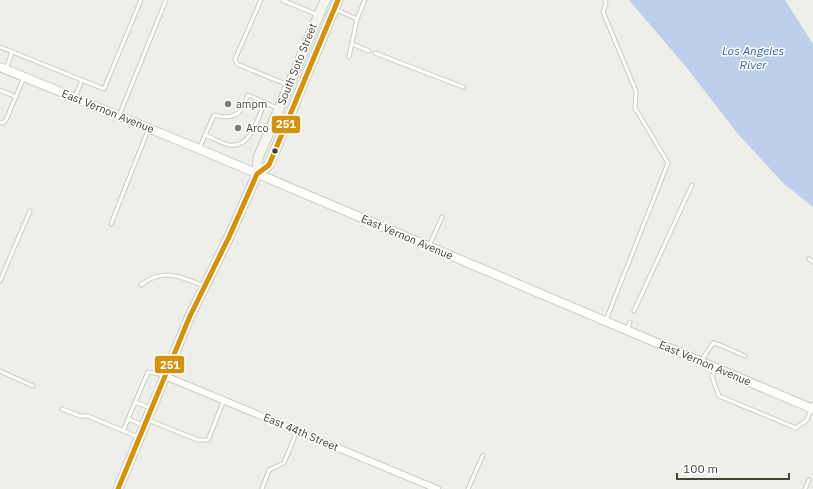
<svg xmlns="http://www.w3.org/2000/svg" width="813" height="489" viewBox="0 0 813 489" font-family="'IBM Plex Sans',sans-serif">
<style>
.water{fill:#bdcfeb}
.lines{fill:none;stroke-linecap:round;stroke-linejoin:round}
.service-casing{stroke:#cdcdc7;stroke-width:5}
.minor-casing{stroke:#cdcdc7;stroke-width:8}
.tertiary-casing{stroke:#cdcdc7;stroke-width:10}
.secondary-casing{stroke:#cecec1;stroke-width:11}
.service{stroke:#fdfdfc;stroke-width:3}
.minor{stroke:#fdfdfc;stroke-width:6}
.tertiary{stroke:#fdfdfc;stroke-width:8}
.secondary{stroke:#f5f5ef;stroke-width:9}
.bus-1-casing{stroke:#fff;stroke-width:8}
.bus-1{stroke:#d3920b;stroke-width:5}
.poi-dot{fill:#807f75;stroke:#fff;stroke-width:1.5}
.bus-dot{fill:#454236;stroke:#fff;stroke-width:1.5}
.labels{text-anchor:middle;stroke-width:3;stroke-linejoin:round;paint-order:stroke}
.street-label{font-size:11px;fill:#454236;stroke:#fff}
.poi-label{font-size:11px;fill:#454236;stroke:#fff;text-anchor:start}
.water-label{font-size:12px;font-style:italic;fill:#3661aa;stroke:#fff}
.line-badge{stroke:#fff;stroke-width:1.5}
.badge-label{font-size:11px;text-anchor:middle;font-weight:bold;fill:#fff}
</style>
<rect width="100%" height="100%" fill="#efefea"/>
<polygon class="water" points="629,0 785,0 813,44 813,207 784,184 738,134 687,68"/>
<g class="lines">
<defs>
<g id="service">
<polyline points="261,0 235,59 237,64 288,85"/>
<polyline points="282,0 318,15"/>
<polyline points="605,0 606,3 603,12 636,91 635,108 668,163 606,320"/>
<polyline points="335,9 357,19"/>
<polyline points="352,44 369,51"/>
<polyline points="0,47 104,89 141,0"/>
<polyline points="375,53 463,87"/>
<polyline points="349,57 357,19 365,0"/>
<polyline points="6,69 12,52"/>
<polyline points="0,90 16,97"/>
<polyline points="75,97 82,80"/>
<polyline points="119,116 166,0"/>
<polyline points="0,122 3,123 6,120 24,77"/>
<path d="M205,135C213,138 221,143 229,145C251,149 258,117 265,102"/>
<path d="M199,149L214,115C222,118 235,118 241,110C244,105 246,99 248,95L277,108"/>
<polyline points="111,224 148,130"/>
<polyline points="429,246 442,217"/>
<polyline points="809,259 813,262"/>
<polyline points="0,281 30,211"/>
<path d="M141,285C163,267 181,277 204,286"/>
<polyline points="634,311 692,185"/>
<polyline points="627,330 630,322"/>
<polyline points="701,361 713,343 720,345 745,356"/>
<polyline points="715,369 712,377 719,396 796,428 807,420 813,404"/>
<polyline points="0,371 33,386"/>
<polyline points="135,402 150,408"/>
<polyline points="62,409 80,416 88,416 138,437"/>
<polyline points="128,419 143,425"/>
<polyline points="148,420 198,440 208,440 224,400"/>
<polyline points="123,431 148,372 164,375"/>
<polyline points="262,489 269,470 284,463 297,431"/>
<polyline points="468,489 483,455"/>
<polyline points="805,489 809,480"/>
</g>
<polyline id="minor" points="165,376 437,489"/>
<polyline id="tertiary" points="0,67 199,149 813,409"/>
<g id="secondary">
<polyline points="257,174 269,165 338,0"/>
<polyline points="118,489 190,316 229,237 257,174 258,158 325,0"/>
</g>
</defs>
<use href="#service" class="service-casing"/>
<use href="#minor" class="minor-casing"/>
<use href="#tertiary" class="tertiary-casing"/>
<use href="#secondary" class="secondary-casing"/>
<use href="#service" class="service"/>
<use href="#minor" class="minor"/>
<use href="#tertiary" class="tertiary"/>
<use href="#secondary" class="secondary"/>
<defs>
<polyline id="bus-1" points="118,489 190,316 229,237 257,174 269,165 338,0"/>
</defs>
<use href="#bus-1" class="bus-1-casing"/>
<use href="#bus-1" class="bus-1"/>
</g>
<g class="poi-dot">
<circle cx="228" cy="104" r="4"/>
<circle cx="238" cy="128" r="4"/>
</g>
<circle class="bus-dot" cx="275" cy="151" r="3.5"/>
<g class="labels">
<g class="street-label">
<text transform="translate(297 64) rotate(-68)" y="4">South Soto Street</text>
<text transform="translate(108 111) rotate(22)" y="4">East Vernon Avenue</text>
<text transform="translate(407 237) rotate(23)" y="4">East Vernon Avenue</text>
<text transform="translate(705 363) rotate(23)" y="4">East Vernon Avenue</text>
<text transform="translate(301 432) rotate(23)" y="4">East 44th Street</text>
</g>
<g class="poi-label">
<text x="236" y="108">ampm</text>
<text x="246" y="132">Arco</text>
</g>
<g class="water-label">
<text x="753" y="55">Los Angeles<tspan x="753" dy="14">River</tspan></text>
</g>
</g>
<g class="line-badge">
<rect x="271" y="115" width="30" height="19" rx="4" fill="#d3920b"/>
<rect x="154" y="355" width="31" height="19" rx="4" fill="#d3920b"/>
</g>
<g class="badge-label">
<text x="286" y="128">251</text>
<text x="170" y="369">251</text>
</g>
<path d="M677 473v6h112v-6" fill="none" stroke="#454236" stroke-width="2"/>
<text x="683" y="473" font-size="12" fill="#454236" stroke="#ffffff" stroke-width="3" paint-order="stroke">100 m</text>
</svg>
